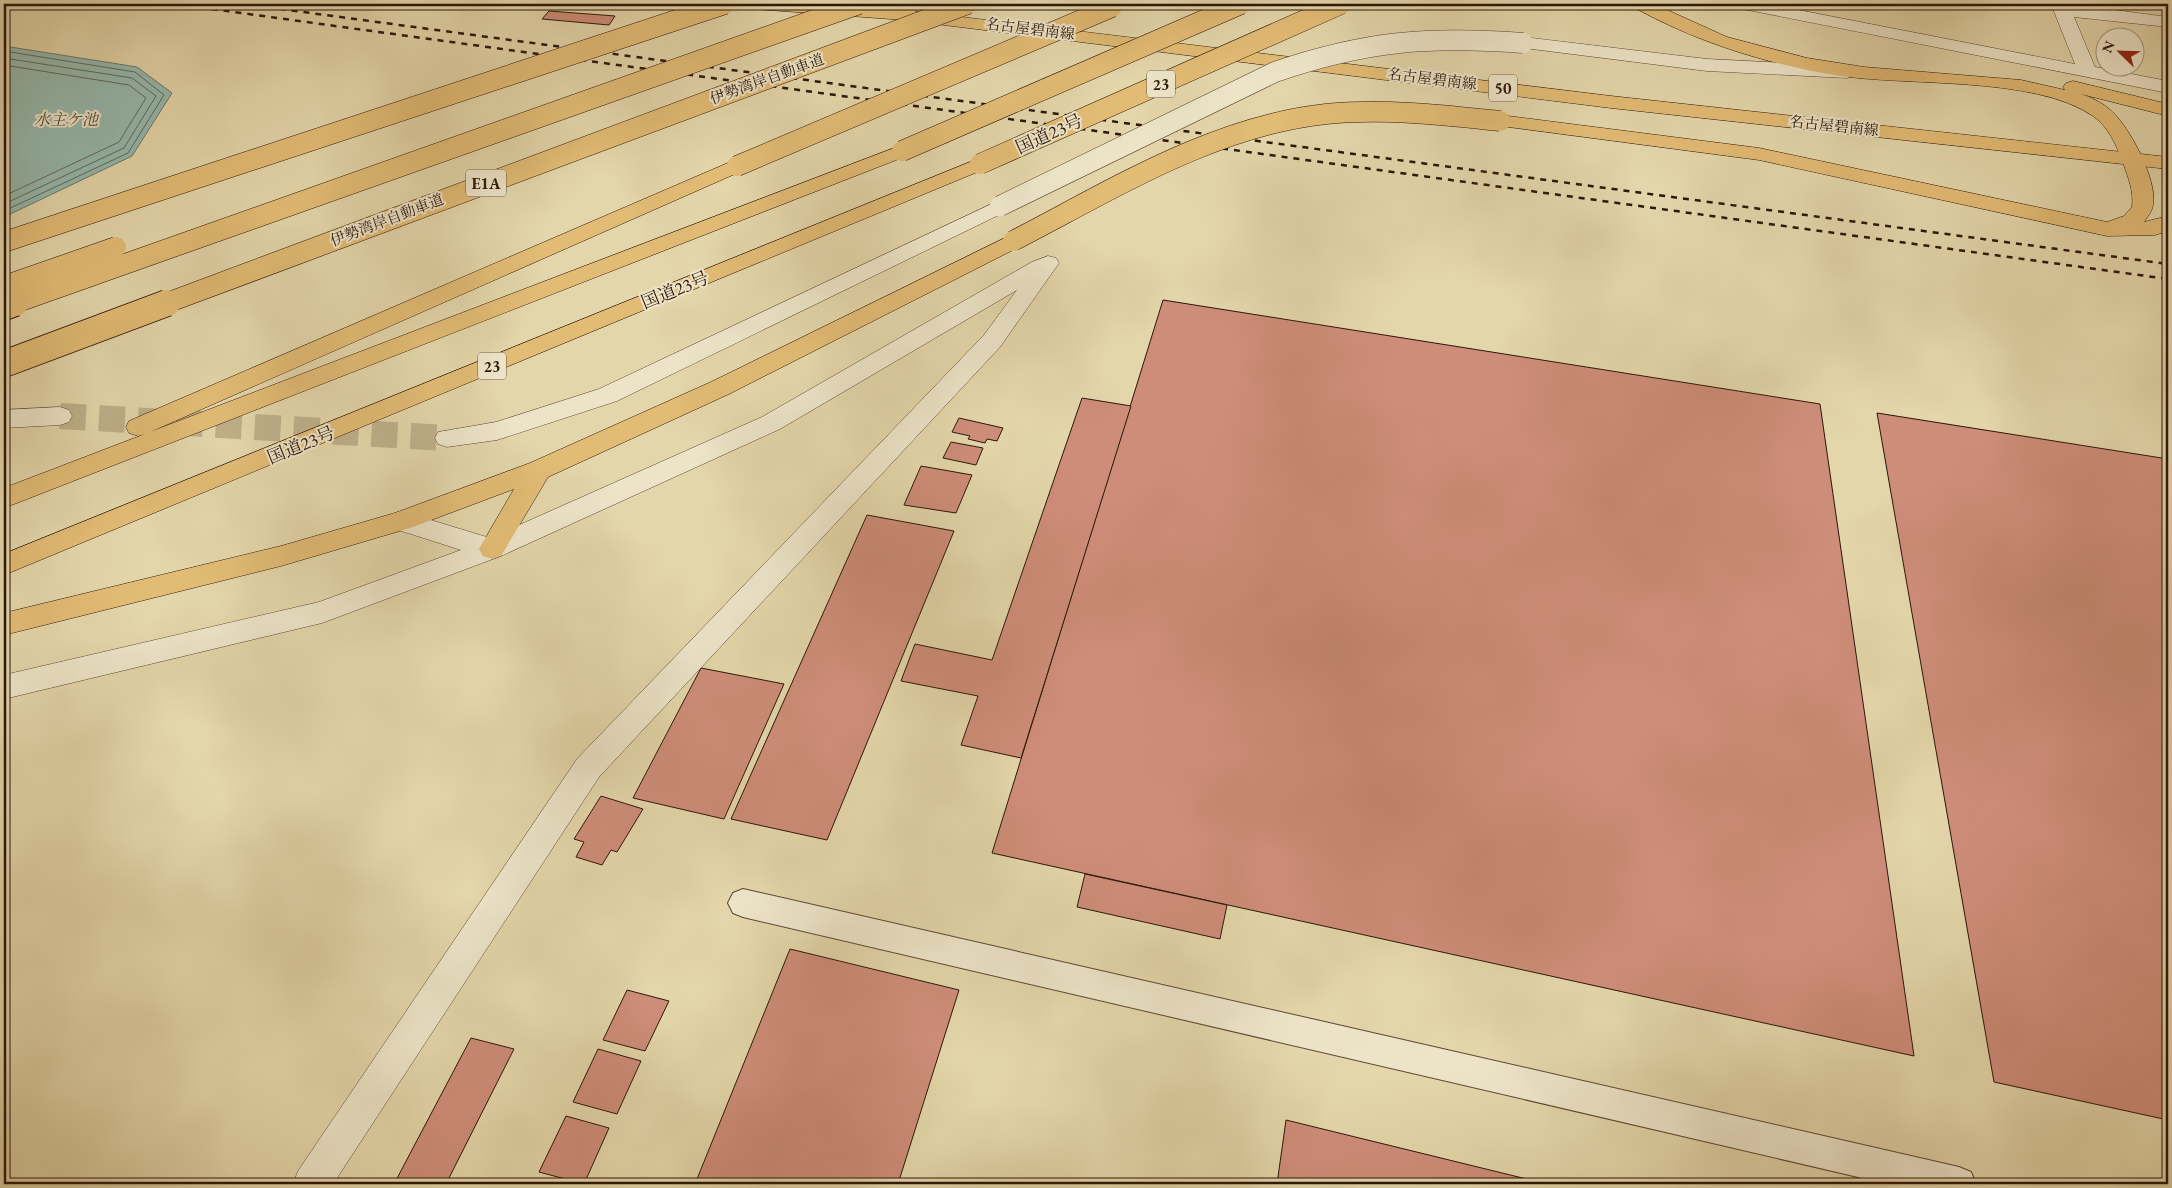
<svg xmlns="http://www.w3.org/2000/svg" width="2172" height="1188" viewBox="0 0 2172 1188" font-family="'EB Garamond','Noto Serif JP',serif">
<style>
.water{fill:#95b9ad;stroke:#6b786b}
.lines{fill:none;stroke-linecap:round;stroke-linejoin:round}
.shore{stroke:#60685b;stroke-width:1}
.building{fill:#ce8d79;stroke:#2c1609}
.street-tunnel{stroke:#beb08a;stroke-width:26;stroke-dasharray:26 13;stroke-linecap:butt}
.lane-casing{stroke:#5a4631;stroke-width:2}
.street-casing{stroke:#5a4631;stroke-width:1}
.primary-casing{stroke:#2c1609;stroke-width:1}
.highway-casing{stroke:#2c1609;stroke-width:1}
.lane{fill:#ede4c8;fill-rule:evenodd}
.street{fill:#ede4c8;fill-rule:evenodd}
.primary{fill:#e2bb75;fill-rule:evenodd}
.highway{fill:#e2bb75;fill-rule:evenodd}
.rail{stroke:#2c1609;stroke-width:2.5;stroke-dasharray:6 6;stroke-linecap:butt}
.street-bridge-casing{stroke:#5a4631;stroke-width:21;stroke-linecap:butt}
.highway-bridge-far1-casing{stroke:#2c1609;stroke-width:21;stroke-linecap:butt}
.highway-bridge-casing{stroke:#2c1609;stroke-width:28;stroke-linecap:butt}
.street-bridge{stroke:#ede4c8;stroke-width:20}
.highway-bridge-far1{stroke:#e2bb75;stroke-width:20}
.highway-bridge{stroke:#e2bb75;stroke-width:26}
.labels{text-anchor:middle;stroke-width:4;stroke-linejoin:round;paint-order:stroke}
.far-street-label{font-size:15px;fill:#2c1609;stroke:#ede4c8}
.shield{fill:#ede4c8;stroke:#665442;stroke-width:1}
.shield-label{font-size:16px;font-weight:bold;fill:#2c1609}
.far-water-label{font-size:16px;font-style:italic;fill:#4c473a;stroke:#ede4c8}
.street-label{font-size:18px;fill:#2c1609;stroke:#ede4c8}
</style>
<rect width="100%" height="100%" fill="#e3d6aa"/>
<filter id="stains"><feTurbulence type="fractalNoise" baseFrequency=".004" numOctaves="4"/><feColorMatrix values="0 0 0 0 .2 0 0 0 0 .09 0 0 0 0 .02 0 0 0 .5 -.17"/></filter>
<radialGradient id="worn" r=".72"><stop offset=".6" stop-color="#630" stop-opacity="0"/><stop offset="1" stop-color="#630" stop-opacity=".3"/></radialGradient>
<polygon class="water" points="4,46 137,67 172,93 132,156 4,217"/>
<g class="lines">
<g class="shore">
<polyline points="4,51 135,72 164,95 128,153 4,211"/>
<polyline points="4,58 132,78 156,96 124,148 4,204"/>
<polyline points="4,65 129,85 146,98 119,142 4,196"/>
</g>
</g>
<g class="building">
<polygon points="549,11 615,16 609,25 542,19"/>
<polygon points="1163,300 1820,404 1914,1056 992,853"/>
<polygon points="1082,398 1131,406 1021,758 961,745 978,696 901,681 915,644 992,660"/>
<polygon points="1877,413 2168,459 2168,1120 1994,1082"/>
<polygon points="959,418 1003,428 997,441 987,439 985,443 968,439 970,436 952,432"/>
<polygon points="951,442 983,448 976,465 943,458"/>
<polygon points="921,466 972,475 956,513 904,505"/>
<polygon points="867,515 954,531 827,840 731,819"/>
<polygon points="701,668 784,684 724,819 633,798"/>
<polygon points="601,796 643,809 617,852 611,850 602,865 576,857 584,842 574,839"/>
<polygon points="1085,874 1227,905 1220,939 1077,907"/>
<polygon points="790,949 959,990 898,1184 695,1184"/>
<polygon points="627,990 669,1001 645,1051 603,1040"/>
<polygon points="471,1038 514,1049 446,1184 394,1184"/>
<polygon points="598,1049 641,1061 617,1114 573,1102"/>
<polygon points="566,1116 609,1128 584,1184 539,1172"/>
<polygon points="1286,1120 1547,1184 1277,1184"/>
</g>
<g class="lines">
<polyline class="street-tunnel" points="60,416 447,438"/>
<defs>
<polygon id="lane" points="743,889 1959,1167 1971,1172 1976,1184 1888,1184 743,917 733,913 728,903 733,893"/>
<g id="street">
<polygon points="1734,4 1768,4 2075,64 2051,4 2069,4 2168,17 2168,27 2074,17 2095,67 2168,81 2168,93 1743,9 1737,8"/>
<polygon points="1523,37 1707,59 1847,66 1854,68 1856,72 1854,76 1847,78 1707,71 1516,47 1514,43 1516,39"/>
<polygon points="1000,200 1007,201 1011,206 1007,211 617,401 497,440 447,447 438,444 435,438 438,432 496,422 599,389"/>
<polygon points="1048,256 1056,258 1059,263 1000,347 599,777 333,1184 293,1184 298,1171 577,759 984,335 1017,290 780,429 501,556 322,623 4,699 4,675 319,602 461,550 392,528 388,521 392,514 401,511 490,538 762,417 1032,262"/>
<polygon points="60,407 69,410 72,416 69,422 60,425 4,428 4,410"/>
</g>
<polygon id="primary" points="746,4 825,4 904,10 1611,96 2168,157 2168,169 1611,108 904,20 755,9 749,8"/>
<g id="highway">
<polygon points="873,4 891,4 883,16 871,16 868,12"/>
<polygon points="902,4 920,4 910,19 898,19 895,15"/>
<path d="M1632,4H1654L1727,37L1807,58L1864,67L2021,80L2065,90L2063,87L2066,83L2073,81L2168,104V116L2081,94C2090,97 2101,102 2108,108C2128,123 2158,180 2153,205C2152,212 2148,216 2144,222L2168,216V231L2155,235L2107,236L1759,160L1493,125L1490,121L1493,117L1500,115L1759,148L2107,222L2124,216L2132,207C2134,191 2128,177 2123,163C2117,146 2108,126 2093,116C2033,75 1907,87 1834,75C1764,63 1697,42 1635,8Z"/>
<polygon points="902,145 909,147 912,151 909,155 4,508 4,488 145,434 138,436 129,433 126,427 129,421 730,162 737,160 744,162 747,166 744,170 150,432"/>
<polygon points="980,158 987,160 990,164 987,168 4,575 4,554"/>
<polygon points="1013,234 1021,236 1024,241 1021,246 729,394 548,477 501,556 492,559 483,556 479,549 514,489 410,528 281,566 4,635 4,613 281,546 395,513 530,463 711,382"/>
</g>
</defs>
<use href="#lane" class="lane-casing"/>
<use href="#street" class="street-casing"/>
<use href="#primary" class="primary-casing"/>
<use href="#highway" class="highway-casing"/>
<use href="#lane" class="lane"/>
<use href="#street" class="street"/>
<use href="#primary" class="primary"/>
<use href="#highway" class="highway"/>
<g class="rail">
<polyline points="176,4 2168,279"/>
<polyline points="244,4 2168,264"/>
</g>
<defs>
<path id="street-bridge" d="M1000,206L1275,72C1365,41 1429,36 1523,43"/>
<g id="highway-bridge-far1">
<polyline points="902,151 1241,4"/>
<polyline points="980,164 1341,4"/>
<polyline points="737,166 1112,7"/>
<path d="M1013,241C1112,190 1213,126 1326,114C1384,108 1443,115 1500,121"/>
<polyline points="4,242 725,4"/>
<polyline points="4,286 116,247"/>
<polyline points="12,304 859,4"/>
<polyline points="164,304 968,4"/>
</g>
<g id="highway-bridge">
<polyline points="4,307 15,303"/>
<polyline points="4,364 167,303"/>
</g>
</defs>
<use href="#street-bridge" class="street-bridge-casing"/>
<use href="#highway-bridge-far1" class="highway-bridge-far1-casing"/>
<use href="#highway-bridge" class="highway-bridge-casing"/>
<use href="#street-bridge" class="street-bridge"/>
<use href="#highway-bridge-far1" class="highway-bridge-far1"/>
<use href="#highway-bridge" class="highway-bridge"/>
</g>
<g class="labels">
<g class="far-street-label">
<text transform="translate(1030 29) rotate(7)" y="5">名古屋碧南線</text>
<text transform="translate(767 79) rotate(-20)" y="5">伊勢湾岸自動車道</text>
<text transform="translate(1432 79) rotate(7)" y="5">名古屋碧南線</text>
<text transform="translate(1834 126) rotate(6)" y="5">名古屋碧南線</text>
<text transform="translate(387 220) rotate(-21)" y="5">伊勢湾岸自動車道</text>
</g>
<g class="shield">
<rect x="1147" y="70.5" width="28" height="27" rx="4"/>
<rect x="1489" y="74.5" width="28" height="27" rx="4"/>
<rect x="466" y="169.5" width="40" height="27" rx="4"/>
<rect x="478" y="352.5" width="28" height="27" rx="4"/>
</g>
<g class="shield-label">
<text x="1161" y="90">23</text>
<text x="1503" y="94">50</text>
<text x="486" y="189">E1A</text>
<text x="492" y="372">23</text>
</g>
<g class="far-water-label">
<text x="66" y="125">水主ケ池</text>
</g>
<g class="street-label">
<text transform="translate(1049 134) rotate(-24)" y="6">国道23号</text>
<text transform="translate(675 290) rotate(-22)" y="6">国道23号</text>
<text transform="translate(301 445) rotate(-22)" y="6">国道23号</text>
</g>
</g>
<rect width="2172" height="1188" fill="none" stroke="#e3d6aa" stroke-width="20"/>
<rect x="5" y="5" width="2162" height="1178" fill="none" stroke="#2c1609" stroke-width="2.5"/>
<rect x="10" y="10" width="2152" height="1168" fill="none" stroke="#2c1609"/>
<g transform="translate(2120 52) rotate(293)"><circle r="24" fill="#ede4c8" stroke="#a0927c"/>
<path d="M0-4L9 19L0 12L-9 19Z" fill="#8f2418"/>
<text y="-8" font-size="14" font-weight="bold" text-anchor="middle" fill="#2c1609">N</text>
</g>
<rect width="100%" height="100%" filter="url(#stains)"/>
<rect width="100%" height="100%" fill="url(#worn)"/>
</svg>
